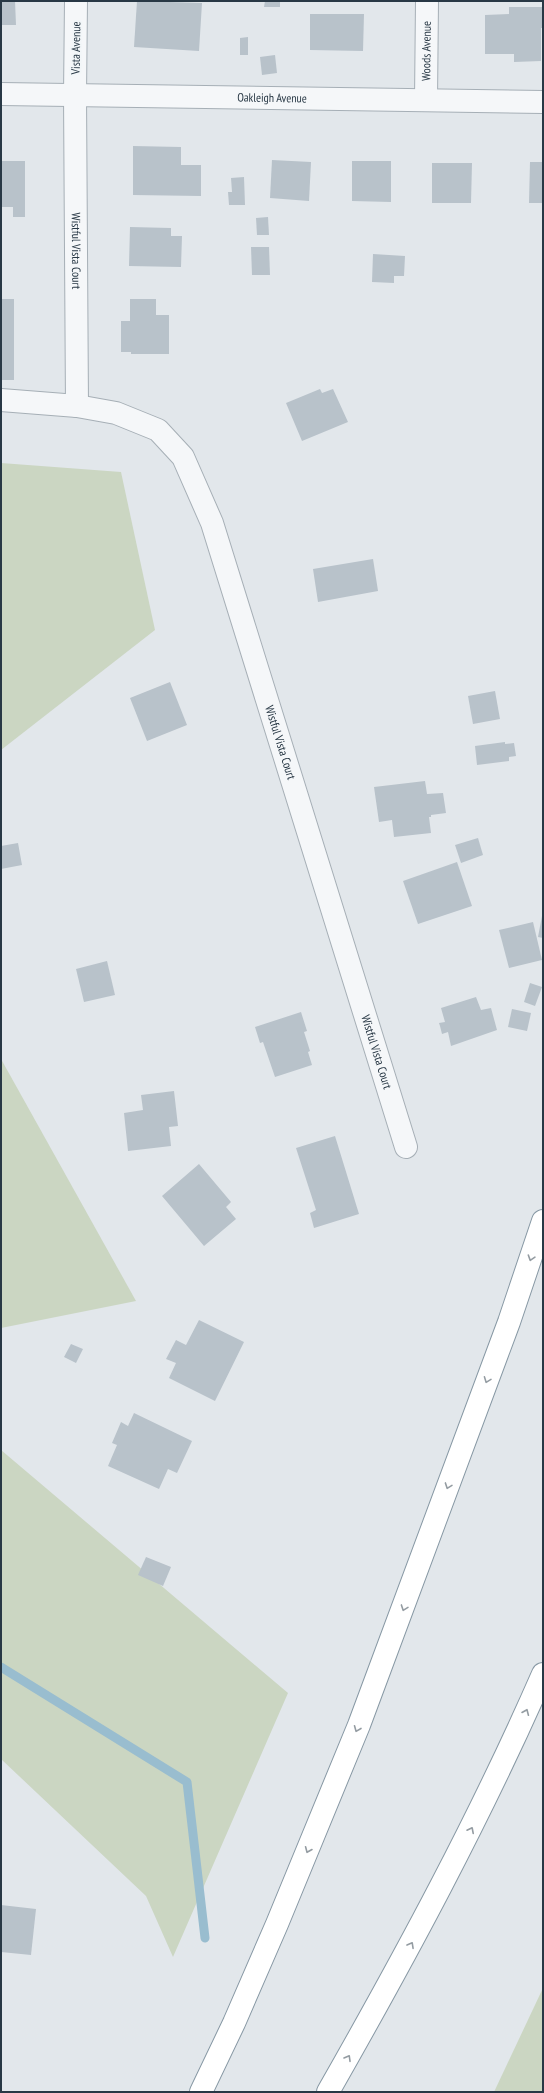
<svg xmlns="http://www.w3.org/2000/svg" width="544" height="2093" viewBox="0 0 544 2093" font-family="'PT Sans Narrow',sans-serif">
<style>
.green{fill:#cbd6c2}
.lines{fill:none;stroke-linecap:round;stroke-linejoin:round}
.stream{stroke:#99bdcf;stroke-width:9}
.building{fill:#b8c2ca}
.street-casing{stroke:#a6afb6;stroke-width:24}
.highway-casing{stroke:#8798a4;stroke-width:24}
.street{stroke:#f5f7f9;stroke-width:22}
.highway{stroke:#fff;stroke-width:22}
.oneway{stroke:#949ca2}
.labels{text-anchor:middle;stroke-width:4;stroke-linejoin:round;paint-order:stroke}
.street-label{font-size:12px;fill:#283845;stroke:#f2f6f8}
</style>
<rect width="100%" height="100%" fill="#e2e7eb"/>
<g class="green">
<polygon points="1,463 121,472 155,630 1,750"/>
<polygon points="1,1059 136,1301 1,1328"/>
<polygon points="1,1450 288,1693 173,1957 146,1896 1,1759"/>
<polygon points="543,1988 543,2092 494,2092"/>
</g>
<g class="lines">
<polyline class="stream" points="1,1667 187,1782 205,1938"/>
</g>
<g class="building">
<polygon points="1,1 15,1 16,25 1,25"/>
<polygon points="137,1 202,3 199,51 134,47"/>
<polygon points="265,1 280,1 280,7 264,7"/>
<polygon points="509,7 543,7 543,28 541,28 541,61 514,62 514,54 485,54 485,15 509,14"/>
<polygon points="310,14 364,14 363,51 310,50"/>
<polygon points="248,37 248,55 240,55 240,38"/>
<polygon points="275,55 277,73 262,75 260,57"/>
<polygon points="133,146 181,147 181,165 201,165 201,196 133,195"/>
<polygon points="272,160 311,162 309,201 270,198"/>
<polygon points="1,161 25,161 25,217 13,217 13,207 1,207"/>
<polygon points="352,161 391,161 391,202 352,201"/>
<polygon points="530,162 543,162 543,203 529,203"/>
<polygon points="432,163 472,163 471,203 432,203"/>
<polygon points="244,177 245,205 229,205 228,192 232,192 231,178"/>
<polygon points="268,217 269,235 257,235 256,218"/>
<polygon points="130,227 171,228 171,236 182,236 181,267 129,266"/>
<polygon points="251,247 269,247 270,275 252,275"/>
<polygon points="373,254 405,256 404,276 394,276 394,283 372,282"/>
<rect x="1" y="299" width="13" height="81"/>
<polygon points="130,299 156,299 156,315 169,315 169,354 131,354 131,352 121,352 121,321 130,321"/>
<polygon points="320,389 322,393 333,389 348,422 302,441 286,403"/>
<polygon points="373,559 378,591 318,602 313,569"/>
<polygon points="170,682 187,725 147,741 130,698"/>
<polygon points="495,691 500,719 473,724 468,696"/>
<polygon points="505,742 505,744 514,743 516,756 509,757 509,761 477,765 475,746"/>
<polygon points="425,781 427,794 443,793 446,813 431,815 431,817 429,817 431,833 394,837 392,820 379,822 374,787"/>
<polygon points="478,838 483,855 461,863 455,845"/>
<polygon points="18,843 22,865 1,869 1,846"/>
<polygon points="457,862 472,906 418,924 403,881"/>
<polygon points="542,916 543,916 543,938 538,937"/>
<polygon points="533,922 542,960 509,968 499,930"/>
<polygon points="107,961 115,995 84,1002 76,969"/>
<polygon points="530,983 542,987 535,1006 524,1002"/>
<polygon points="476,997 481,1010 491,1008 497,1030 451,1046 448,1032 442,1034 440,1026 439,1023 445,1022 441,1008"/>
<polygon points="512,1009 531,1013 527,1031 508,1027"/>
<polygon points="301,1012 307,1031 304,1032 310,1051 308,1052 312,1065 275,1077 263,1042 260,1043 255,1027"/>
<polygon points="174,1091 178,1126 169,1127 171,1146 128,1151 124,1113 143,1110 141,1095"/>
<polygon points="335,1136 359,1214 314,1228 310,1213 316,1210 296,1148"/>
<polygon points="199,1164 231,1202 226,1207 236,1219 204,1246 162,1196"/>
<polygon points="199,1320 244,1342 215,1401 169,1378 176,1363 166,1359 176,1340 186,1345"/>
<polygon points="71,1344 83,1349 76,1363 64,1357"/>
<polygon points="134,1413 192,1441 177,1473 168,1469 159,1489 108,1466 117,1445 112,1443 121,1422 128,1426"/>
<polygon points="146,1557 171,1567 163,1586 138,1575"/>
<polygon points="1,1905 36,1909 31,1955 1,1952"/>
</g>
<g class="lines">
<defs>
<g id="street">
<path id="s1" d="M76,1L75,95L77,406"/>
<path id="s2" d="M1,94L543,102"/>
<path id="s3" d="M426,100L427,1"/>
<path id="s4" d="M1,400L77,406L116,413L158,430L183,457L212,523L406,1147"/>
</g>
<g id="highway">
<polyline points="201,2092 234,2023 277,1924 359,1725 509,1322 543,1221"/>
<path d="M328,2092C406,1955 480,1818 543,1674"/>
</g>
</defs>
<use href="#street" class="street-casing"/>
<use href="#highway" class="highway-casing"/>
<use href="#street" class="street"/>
<use href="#highway" class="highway"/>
</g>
<defs><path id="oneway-chevron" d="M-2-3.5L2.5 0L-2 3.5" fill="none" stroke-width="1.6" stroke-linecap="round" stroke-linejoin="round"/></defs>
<g class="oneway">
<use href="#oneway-chevron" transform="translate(531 1258) rotate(108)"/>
<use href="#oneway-chevron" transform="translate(487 1380) rotate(111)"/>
<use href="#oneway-chevron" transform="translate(448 1486) rotate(110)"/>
<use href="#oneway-chevron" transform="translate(404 1608) rotate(110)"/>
<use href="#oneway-chevron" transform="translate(526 1712) rotate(-67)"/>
<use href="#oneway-chevron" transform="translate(357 1729) rotate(112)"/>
<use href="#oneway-chevron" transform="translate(471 1830) rotate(-63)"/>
<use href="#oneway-chevron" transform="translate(308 1850) rotate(113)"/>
<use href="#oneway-chevron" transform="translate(411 1945) rotate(-61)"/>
<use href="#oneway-chevron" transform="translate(348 2058) rotate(-60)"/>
</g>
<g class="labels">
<g class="street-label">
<text transform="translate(76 48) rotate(-89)" y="4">Vista Avenue</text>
<text dy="4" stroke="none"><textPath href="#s3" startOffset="49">Woods Avenue</textPath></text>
<text dy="4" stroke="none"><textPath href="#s2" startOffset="271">Oakleigh Avenue</textPath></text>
<text dy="4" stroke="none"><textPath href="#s1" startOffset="250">Wistful Vista Court</textPath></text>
<text dy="4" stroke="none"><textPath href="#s4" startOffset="500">Wistful Vista Court</textPath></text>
<text dy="4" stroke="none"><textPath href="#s4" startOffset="824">Wistful Vista Court</textPath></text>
</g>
</g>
<rect width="544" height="2093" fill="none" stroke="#283845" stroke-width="4"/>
</svg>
